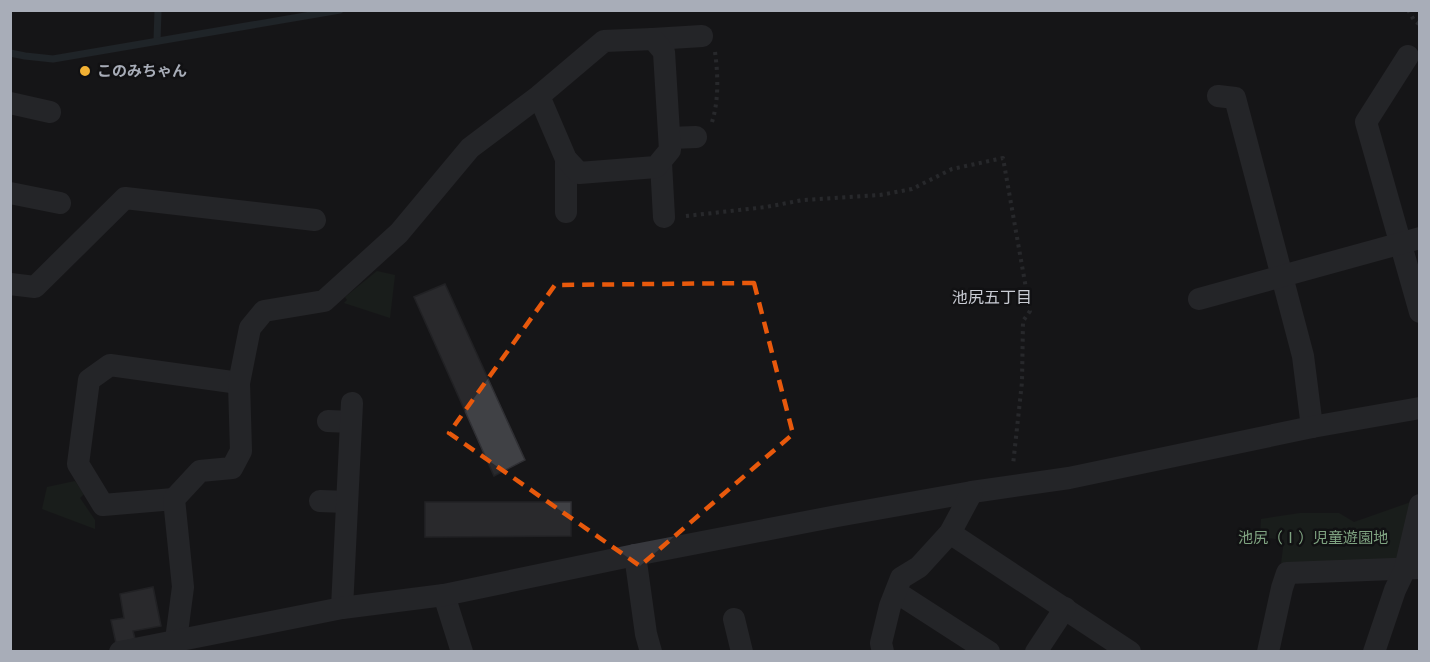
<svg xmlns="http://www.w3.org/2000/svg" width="1430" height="662" viewBox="0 0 1430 662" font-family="Mulish,'Noto Sans JP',sans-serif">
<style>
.green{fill:#1e261f}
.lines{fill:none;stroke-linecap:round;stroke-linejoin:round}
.stream{stroke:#2c353c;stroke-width:7}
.building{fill:#404145;stroke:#303034;stroke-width:1.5}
.path{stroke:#3d3f44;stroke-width:4;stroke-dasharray:3 4.5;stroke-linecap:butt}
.street{stroke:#37383d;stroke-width:22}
.marked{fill:none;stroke:#e8590c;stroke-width:4.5;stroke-dasharray:12 8;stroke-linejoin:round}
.poi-dot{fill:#f2b134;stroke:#111113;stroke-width:2}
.labels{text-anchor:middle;stroke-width:5;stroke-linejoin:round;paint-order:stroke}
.poi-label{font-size:15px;font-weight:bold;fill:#a8adb8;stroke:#111113;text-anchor:start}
.park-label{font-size:15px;fill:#7fa381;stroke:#111113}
.neighbourhood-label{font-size:16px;fill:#c9ccd4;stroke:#111113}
</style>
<rect width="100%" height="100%" fill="#161618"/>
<g class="green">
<polygon points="377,271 395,275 390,318 344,303 347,300 345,297"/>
<polygon points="75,481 84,494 80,498 95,520 95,529 42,509 47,487"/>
<polygon points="1411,502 1400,559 1392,564 1281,564 1284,540 1260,537 1261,519 1300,513 1339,513 1354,522"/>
</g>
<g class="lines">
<g class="stream">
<polyline points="157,41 158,10"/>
<polyline points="10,53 25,56 53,59 340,10"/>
</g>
</g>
<g class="building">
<polygon points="445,284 525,460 494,476 414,297"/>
<polygon points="425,502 571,502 571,536 425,537"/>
<polygon points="153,587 161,626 133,631 135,639 116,643 111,620 124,618 120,594"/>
</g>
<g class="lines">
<g class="path">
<polyline points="1408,10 1414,20 1420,25"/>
<path d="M712,122C719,100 718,74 715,52"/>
<polyline points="686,216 766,207 803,200 880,195 912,189 952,169 1003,158 1030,311 1023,321 1022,382 1013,465"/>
</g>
<g class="street">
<polyline points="653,39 702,36"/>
<polyline points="1408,56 1366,122 1420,312"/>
<polyline points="1218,96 1235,98 1303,356 1312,427"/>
<polyline points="10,103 50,112"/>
<polyline points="670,138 696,137"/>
<polyline points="661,163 664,217"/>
<polyline points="10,193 60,203"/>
<polyline points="566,212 566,159"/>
<polyline points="10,284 35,287 125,198 315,220"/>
<polyline points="1199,299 1420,238"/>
<polyline points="328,421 351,422"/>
<polyline points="174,499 103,505 78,464 89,380 110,365 239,383"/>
<polyline points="320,501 347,502"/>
<polyline points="950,533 1130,652"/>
<polyline points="635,555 646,634 651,652"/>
<polyline points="896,592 989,652"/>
<polyline points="444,595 462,652"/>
<polyline points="342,608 352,403"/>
<polyline points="734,619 742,652"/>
<polyline points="176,640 183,587 174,499 200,471 232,468 241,451 239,383 250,328 264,311 324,301 399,233 470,148 539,96 604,41 653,39 664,52 670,150 656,167 579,173 566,159 539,96"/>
<polyline points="120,652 342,608 444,595 635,555 837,516 972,492 1069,478 1312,427 1420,408"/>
<polyline points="883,652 881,643 890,606 901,578 919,567 950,533 972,492"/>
<polyline points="1036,652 1065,608"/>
<polyline points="1268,652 1282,588 1287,573 1420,568"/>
<polyline points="1374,652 1395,590 1405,569 1420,505"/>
</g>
</g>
<path d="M0 0H1430V662H0ZM754,283L793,434L640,566L449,433L555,285Z" fill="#161618" fill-opacity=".55" fill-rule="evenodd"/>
<path class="marked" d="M754,283L793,434L640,566L449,433L555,285Z"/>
<circle class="poi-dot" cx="85" cy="71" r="6"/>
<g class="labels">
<g class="poi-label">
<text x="97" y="76">このみちゃん</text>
</g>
<g class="park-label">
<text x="1313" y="543">池尻（Ⅰ）児童遊園地</text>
</g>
<g class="neighbourhood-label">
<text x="992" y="303">池尻五丁目</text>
</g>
</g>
<rect width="1430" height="662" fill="none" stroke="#a8adb8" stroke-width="24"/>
</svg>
